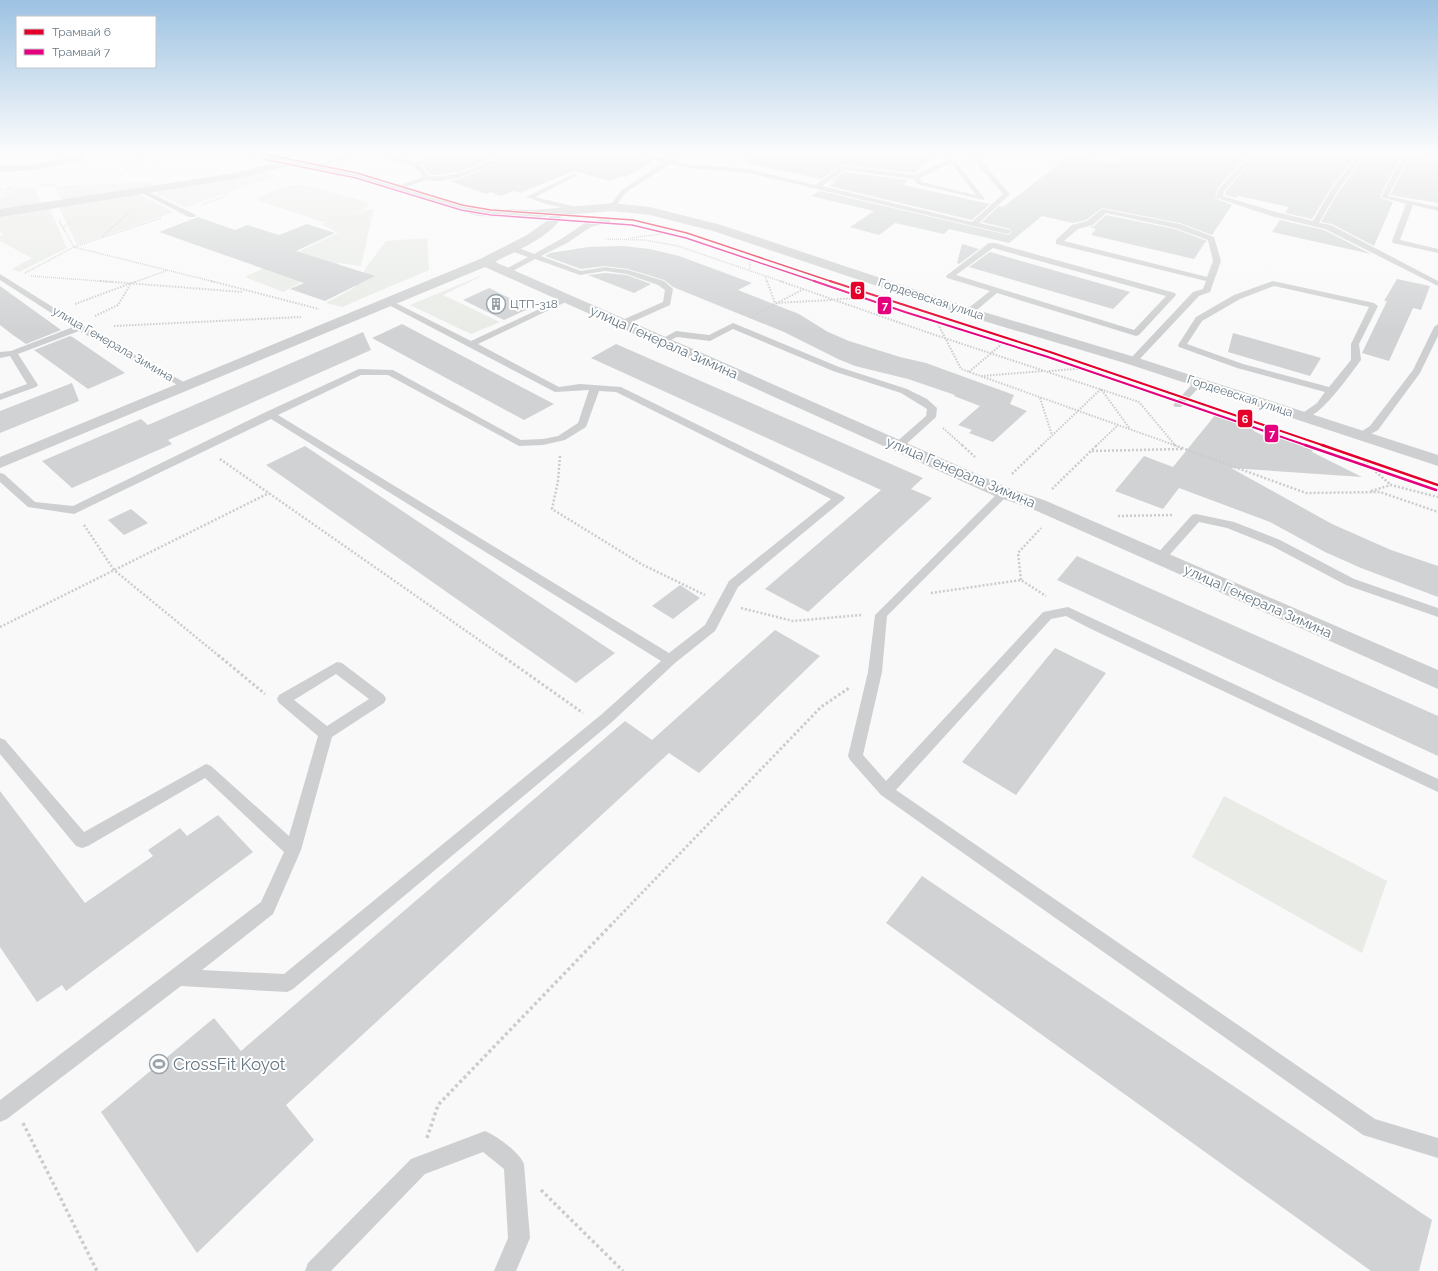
<svg xmlns="http://www.w3.org/2000/svg" width="1438" height="1271" viewBox="0 0 1438 1271" font-family="Raleway,sans-serif">
<style>
.green{fill:#e8ebe6}
.building{fill:#d0d2d3}
.lines{fill:none;stroke-linecap:round;stroke-linejoin:round}
.path-far4{stroke:#cbcccd;stroke-width:1.5;stroke-dasharray:1 1;stroke-linecap:butt}
.path-far3{stroke:#cbcccd;stroke-width:2;stroke-dasharray:1.5 1.5;stroke-linecap:butt}
.path-far2{stroke:#cbcccd;stroke-width:2.5;stroke-dasharray:2 2;stroke-linecap:butt}
.path-far1{stroke:#cbcccd;stroke-width:3;stroke-dasharray:2.5 2.5;stroke-linecap:butt}
.path{stroke:#cbcccd;stroke-width:3.5;stroke-dasharray:3 3;stroke-linecap:butt}
.service{fill:#cecfd0;fill-rule:evenodd}
.minor{fill:#cecfd0;fill-rule:evenodd}
.tram-1-far2-casing{stroke:#fff;stroke-width:3}
.tram-1-far1-casing{stroke:#fff;stroke-width:4}
.tram-1-casing{stroke:#fff;stroke-width:5}
.tram-2-far2-casing{stroke:#fff;stroke-width:3}
.tram-2-far1-casing{stroke:#fff;stroke-width:4}
.tram-2-casing{stroke:#fff;stroke-width:5}
.tram-1-far2{stroke:#e4002b;stroke-width:1.5}
.tram-1-far1{stroke:#e4002b;stroke-width:2}
.tram-1{stroke:#e4002b;stroke-width:2.5}
.tram-2-far2{stroke:#e5007d;stroke-width:1.5}
.tram-2-far1{stroke:#e5007d;stroke-width:2}
.tram-2{stroke:#e5007d;stroke-width:2.5}
.labels{text-anchor:middle;stroke-width:4;stroke-linejoin:round;paint-order:stroke}
.far-street-label{font-size:12px;fill:#657683;stroke:#fff}
.far-poi-label{font-size:12px;fill:#657683;stroke:#fff;text-anchor:start}
.street-label{font-size:14px;fill:#657683;stroke:#fff}
.near-poi-label{font-size:17px;fill:#657683;stroke:#fff;text-anchor:start}
.line-badge{stroke:#fff;stroke-width:1.5}
.badge-label{font-size:11px;text-anchor:middle;font-weight:bold;fill:#fff}
</style>
<rect width="100%" height="100%" fill="#f9f9f9"/>
<g class="green">
<polygon points="259,173 274,174 277,176 186,207 156,194 159,190 238,179"/>
<polygon points="151,182 151,187 62,200 54,186"/>
<polygon points="295,185 305,185 367,202 368,205 367,208 353,214 374,208 361,266 338,263 283,292 245,277 338,233 321,224 326,222 320,221 257,200 259,197 287,186"/>
<polygon points="34,187 41,203 0,209 0,199 16,188"/>
<polygon points="137,193 174,212 77,245 58,205"/>
<polygon points="49,207 67,248 19,272 12,269 32,258 0,241 0,236 4,234 0,232 0,214"/>
<polygon points="427,238 429,270 342,307 326,303 354,288 367,266 386,241"/>
<polygon points="480,276 482,276 443,295 500,322 471,334 410,305"/>
<polygon points="1224,796 1387,881 1362,953 1192,857"/>
</g>
<g class="building">
<polygon points="448,154 486,154 493,159 463,170 446,174 432,175 429,173 422,166"/>
<polygon points="498,154 630,154 631,155 654,161 626,177 621,176 610,181 574,171 520,193 514,191 501,196 491,192 486,194 450,181 459,179 506,160 506,158"/>
<polygon points="748,154 936,154 915,173 843,165 821,179 747,163"/>
<polygon points="1119,154 1249,154 1218,188 1215,198 1232,205 1212,235 1180,223 1102,208 1086,220 1073,223 1042,216 1009,243 949,229 944,234 895,223 879,235 850,227 874,211 811,196 820,191 1008,235 1012,232 1010,229 982,222 999,206 1003,207 1070,155 1119,164"/>
<polygon points="1258,154 1352,154 1352,161 1331,188 1312,219 1285,213 1289,207 1238,196 1236,198 1225,195 1225,192"/>
<polygon points="1360,154 1402,154 1380,196 1381,198 1393,202 1374,246 1332,224 1321,222 1339,191 1361,162"/>
<polygon points="1411,155 1438,160 1438,203 1390,195"/>
<polygon points="844,172 908,180 903,185 990,204 972,220 829,186 836,182 831,181"/>
<polygon points="1106,215 1175,229 1207,241 1207,243 1206,241 1194,259 1091,235 1096,229 1090,227 1094,226"/>
<polygon points="198,217 235,230 247,225 279,235 307,224 335,233 296,251 375,276 325,301 290,289 304,283 159,232"/>
<polygon points="1280,220 1324,230 1371,254 1272,232"/>
<polygon points="962,244 979,249 959,264 957,263"/>
<polygon points="623,246 650,249 679,256 752,283 738,290 799,314 828,332 849,341 900,357 926,363 1014,395 1010,404 1027,411 993,442 969,433 972,430 958,425 980,406 954,396 955,395 908,379 855,366 838,359 784,332 673,287 664,280 628,269 605,266 581,269 545,256 550,253 588,247"/>
<polygon points="990,252 1130,292 1113,309 969,267"/>
<polygon points="605,273 627,275 651,284 634,293 588,275"/>
<polygon points="1397,279 1430,286 1421,310 1413,308 1389,361 1362,353 1387,301 1384,301"/>
<polygon points="0,286 61,330 26,344 13,335 0,325"/>
<polygon points="489,288 530,308 504,320 463,300"/>
<polygon points="402,324 489,370 554,404 524,420 372,338"/>
<polygon points="363,332 371,350 168,440 172,444 72,488 42,461 141,419 148,425"/>
<polygon points="1233,333 1321,358 1310,376 1228,352"/>
<polygon points="70,336 74,338 125,373 88,389 34,350"/>
<polygon points="616,344 923,478 911,489 932,498 808,612 765,589 881,490 591,358"/>
<polygon points="72,383 79,401 0,433 0,411"/>
<polygon points="1216,414 1250,426 1254,431 1262,435 1277,436 1314,448 1312,452 1362,477 1231,468 1332,524 1391,550 1438,566 1438,597 1361,568 1325,552 1270,522 1179,488 1163,509 1115,491 1144,456 1173,467"/>
<polygon points="305,446 522,591 615,653 576,683 266,465"/>
<polygon points="131,509 148,523 124,535 108,520"/>
<polygon points="1077,556 1438,716 1438,756 1057,580"/>
<polygon points="680,585 700,598 673,619 652,606"/>
<polygon points="775,630 820,656 699,773 669,753 286,1105 314,1140 197,1253 101,1112 214,1018 241,1051 625,721 652,740"/>
<polygon points="1055,648 1106,673 1016,795 962,762"/>
<polygon points="0,791 85,903 153,856 148,850 180,828 187,836 218,815 253,852 66,991 62,985 37,1002 0,947"/>
<polygon points="922,876 1432,1220 1419,1271 1371,1271 886,923"/>
</g>
<g class="lines">
<g class="path-far4">
<polyline points="154,154 154,171"/>
<polyline points="226,154 231,159"/>
<polyline points="120,175 145,154"/>
<polyline points="40,185 55,185"/>
<polyline points="0,191 11,187"/>
<polyline points="4,194 14,186"/>
<polyline points="203,204 223,197"/>
<polyline points="59,221 74,247 215,282"/>
<polyline points="63,228 71,221"/>
<polyline points="102,237 129,212"/>
<polyline points="630,238 661,234"/>
<polyline points="606,239 644,240 678,246 783,282"/>
<polyline points="750,258 750,270"/>
<polyline points="25,273 74,247 161,218"/>
<polyline points="31,276 113,282"/>
<polyline points="765,276 767,282"/>
<polyline points="135,282 168,270"/>
</g>
<g class="path-far3">
<polyline points="100,281 243,292"/>
<polyline points="211,281 319,309"/>
<polyline points="767,281 775,303 833,300"/>
<polyline points="780,281 935,335 1139,402 1175,445"/>
<polyline points="837,299 864,298"/>
<polyline points="75,304 137,281"/>
<polyline points="95,316 118,305 130,285"/>
<polyline points="752,316 804,289"/>
<polyline points="920,317 953,328"/>
<polyline points="938,324 961,369 1177,446"/>
<polyline points="114,326 301,317"/>
<polyline points="1049,371 1088,368"/>
<polyline points="969,372 1003,343"/>
<polyline points="981,376 1044,371"/>
<polyline points="1040,398 1052,435"/>
<polyline points="943,428 963,446"/>
<polyline points="1293,435 1326,446"/>
<polyline points="1041,446 1101,389 1130,429"/>
<polyline points="1096,446 1118,425"/>
</g>
<g class="path-far2">
<polyline points="962,445 975,457"/>
<polyline points="1174,445 1306,493 1380,492 1438,512"/>
<polyline points="1323,445 1360,458 1391,485"/>
<polyline points="1092,451 1182,449"/>
<polyline points="560,456 558,481 552,509 643,565 705,595"/>
<polyline points="220,459 502,656"/>
<polyline points="1012,474 1042,445"/>
<polyline points="1052,489 1097,445"/>
<polyline points="1371,491 1391,485 1438,497"/>
<polyline points="1118,516 1173,515"/>
<polyline points="84,525 114,570 219,656"/>
<polyline points="1021,580 1018,553 1041,528"/>
<polyline points="931,593 1021,580 1046,596"/>
<polyline points="741,608 793,621 861,615"/>
<polyline points="0,627 269,493"/>
</g>
<g class="path-far1">
<polyline points="218,655 265,694"/>
<polyline points="501,655 583,713"/>
<polyline points="610,926 821,707 849,688"/>
</g>
<g class="path">
<polyline points="23,1123 97,1271"/>
<polyline points="427,1138 438,1105 611,925"/>
<polyline points="541,1190 623,1271"/>
</g>
<g class="service">
<polygon points="349,154 358,154 316,168 311,167"/>
<path d="M385,154L416,162L439,154H447L420,165L429,176C453,178 474,168 496,159L487,154H495L505,159L458,178L439,181L427,180L397,190L394,188L395,187L423,177L414,166L401,163L383,157L382,156Z"/>
<path d="M631,154H642L667,160L676,154H683L674,161L688,164L749,169L815,185L843,166L915,175L952,158L954,159L984,198V200L917,184L914,179L844,170L822,186L972,222L1003,194L969,154H975L1010,194L979,223L1010,230L1011,232L1007,234L749,173L688,168L670,164L625,193L615,208H611L609,207L621,191L663,162ZM951,163L976,195L922,182L920,178Z"/>
<polygon points="1251,154 1257,154 1224,191 1223,196 1276,212 1313,221 1332,189 1354,161 1353,154 1359,154 1360,161 1338,190 1319,223 1331,225 1438,281 1438,286 1325,229 1271,216 1217,198 1216,197 1219,189"/>
<polygon points="1404,154 1410,154 1388,196 1438,207 1438,211 1413,205 1400,240 1438,249 1438,253 1393,243 1392,241 1406,204 1381,197"/>
<polygon points="1419,154 1438,155 1438,159 1420,155"/>
<polygon points="573,174 578,175 535,197 580,208 580,212 543,203 526,197"/>
<polygon points="140,190 144,190 196,215 195,217 189,217 140,192"/>
<path d="M1102,209L1180,224L1214,237L1221,261L1210,292L1199,296L1136,363L1133,364L1128,361L1130,359L1193,292L1203,289L1206,281L1056,244V240L1072,225L1087,221ZM1106,213L1175,228L1208,240L1213,261L1207,277L1064,241L1078,229L1093,225Z"/>
<polygon points="607,218 610,218 610,222 591,227 567,243 541,256 581,271 605,267 628,270 664,281 673,289 670,305 623,326 620,325 619,323 620,321 663,302 665,290 658,285 627,274 605,271 580,275 535,259 509,273 506,273 502,271 528,257 508,250 508,246 514,246 534,254 561,239 585,223"/>
<path d="M989,243H995L1175,293L1176,295L1139,335L1136,336L997,293L972,314H966L965,312L966,310L990,291L947,278L946,276ZM993,248L1166,296L1134,330L956,275Z"/>
<polygon points="0,274 83,326 191,386 189,388 183,388 79,331 18,354 38,385 36,387 0,400 0,394 27,384 10,356 0,358 0,352 11,351 73,327 0,280"/>
<path d="M1273,281L1374,303L1378,306L1359,344L1361,360C1351,373 1317,423 1300,419L1299,417L1300,415L1317,403L1325,392L1237,368L1179,347L1178,345L1196,317L1234,295ZM1274,286L1369,307L1351,344V360L1329,387L1243,364L1187,344L1202,321L1240,299Z"/>
<path d="M565,297H568L572,299L478,344L559,387L580,384L621,387L843,496L845,498L843,500L738,587L715,631L675,663L612,722L293,989L287,992L181,986L7,1119L0,1122V1100L261,902L284,852L205,778L88,846L82,848L76,846L0,754V738L5,740L84,832L206,764L211,766L289,836L318,736L279,703L277,699L279,695L337,662L342,663L384,695L386,699L384,703L332,737L301,850L273,914L202,970L284,974L602,714L661,661L271,419L74,514L28,507L0,482V473L4,474L35,502L73,506L266,412L359,369L393,370L521,440L543,439L558,436L578,423L589,390L555,392L383,302L384,300H390L471,341ZM361,375H388L519,446L543,445L565,440L586,427L599,391L616,392L831,499L729,581L705,625L669,653L278,415ZM336,674L369,699L327,726L294,700Z"/>
<polygon points="733,323 839,367 907,389 927,399 937,408 936,417 902,448 894,448 893,446 894,444 926,416 927,409 901,393 833,371 733,329 710,341 677,337 662,344 658,341 676,331 709,335"/>
<polygon points="1438,324 1438,336 1420,373 1378,430 1365,437 1357,437 1356,435 1370,426 1413,370 1434,327"/>
<polygon points="1198,380 1203,383 1201,385 1181,407 1175,407 1173,405 1175,403 1195,381"/>
<polygon points="1004,490 1008,491 1010,493 887,616 882,672 863,755 886,781 1043,612 1068,607 1438,779 1438,792 1089,628 1066,616 1051,619 896,790 1375,1119 1438,1138 1438,1158 1363,1135 881,795 850,760 848,756 868,672 875,615 1000,491"/>
<polygon points="1196,514 1234,522 1280,540 1354,579 1438,608 1438,617 1346,585 1272,546 1227,528 1199,522 1164,561 1156,561 1154,558 1156,555 1192,515"/>
<path d="M485,1131C497,1136 519,1152 524,1164L530,1238L516,1271H494L508,1238L504,1169L483,1152L425,1174L331,1271H305L308,1263L411,1159Z"/>
</g>
<g class="minor">
<polygon points="72,154 82,154 85,158 84,160 36,170 0,172 0,166 36,164 73,156"/>
<path d="M248,154H265L288,160L355,172L478,208L533,210L613,203L650,207L721,225L974,309L1138,358L1438,455V466L1128,364L964,315L713,231L650,215L613,211L562,215C554,236 515,251 495,262L1011,489L1044,500L1438,670V689L1030,508L997,497L485,267L0,468V457L480,259L527,235L548,220L549,216L533,218L478,216L353,178L288,166L236,179L0,217V209L236,173L275,163L249,156Z"/>
</g>
<defs>
<polyline id="tram-1-far2" points="264,154 357,173 462,205 491,210 633,220 687,233 833,282"/>
<polyline id="tram-1-far1" points="830,281 1050,352 1325,446"/>
<polyline id="tram-1" points="1322,445 1438,485"/>
<polyline id="tram-2-far2" points="263,159 356,178 461,210 491,215 632,225 686,238 817,282"/>
<polyline id="tram-2-far1" points="814,281 905,312 1048,357 1308,446"/>
<polyline id="tram-2" points="1305,445 1436,490"/>
</defs>
<use href="#tram-1-far2" class="tram-1-far2-casing"/>
<use href="#tram-1-far1" class="tram-1-far1-casing"/>
<use href="#tram-1" class="tram-1-casing"/>
<use href="#tram-2-far2" class="tram-2-far2-casing"/>
<use href="#tram-2-far1" class="tram-2-far1-casing"/>
<use href="#tram-2" class="tram-2-casing"/>
<use href="#tram-1-far2" class="tram-1-far2"/>
<use href="#tram-1-far1" class="tram-1-far1"/>
<use href="#tram-1" class="tram-1"/>
<use href="#tram-2-far2" class="tram-2-far2"/>
<use href="#tram-2-far1" class="tram-2-far1"/>
<use href="#tram-2" class="tram-2"/>
</g>
<linearGradient id="sky" x2="0" y2="1"><stop stop-color="#9dc2e2"/><stop offset="0.46" stop-color="#fcfcfc"/><stop offset="1" stop-color="#fcfcfc" stop-opacity="0"/></linearGradient>
<rect width="1438" height="332" fill="url(#sky)"/>
<defs>
<symbol id="building-ring" viewBox="-11 -11 22 22"><circle r="9.5" fill="#fff" stroke="#99a4ac" stroke-width="1.5"/><path d="M-4-6H4V6H1V3H-1V6H-4ZM-2.5-4.3h1.7v1.8h-1.7ZM.8-4.3h1.7v1.8H.8ZM-2.5-1h1.7V.8h-1.7ZM.8-1h1.7V.8H.8Z" fill="#99a4ac"/></symbol>
<symbol id="stadium-ring" viewBox="-11 -11 22 22"><circle r="9.5" fill="#fff" stroke="#99a4ac" stroke-width="1.5"/><path d="M0-5a6.5 5 0 1 0 0 10a6.5 5 0 1 0 0-10ZM-3.5-1.8h7v3.6h-7Z" fill="#99a4ac"/></symbol>
</defs>
<g fill-rule="evenodd">
<use href="#building-ring" x="485" y="293" width="22" height="22"/>
<use href="#stadium-ring" x="148" y="1053" width="22" height="22"/>
</g>
<g class="labels">
<g class="far-street-label">
<text transform="translate(931 299) rotate(18)" y="4">Гордеевская улица</text>
<text transform="translate(113 344) rotate(30)" y="4">улица Генерала Зимина</text>
<text transform="translate(1240 396) rotate(18)" y="4">Гордеевская улица</text>
</g>
<g class="far-poi-label">
<text x="510" y="308">ЦТП-318</text>
</g>
<g class="street-label">
<text transform="translate(664 342) rotate(24)" y="5">улица Генерала Зимина</text>
<text transform="translate(961 472) rotate(23)" y="5">улица Генерала Зимина</text>
<text transform="translate(1258 601) rotate(24)" y="5">улица Генерала Зимина</text>
</g>
<g class="near-poi-label">
<text x="173" y="1070">CrossFit Koyot</text>
</g>
</g>
<g class="line-badge">
<rect x="850" y="281" width="15" height="19" rx="4" fill="#e4002b"/>
<rect x="877" y="296" width="15" height="19" rx="4" fill="#e5007d"/>
<rect x="1237" y="409" width="16" height="19" rx="4" fill="#e4002b"/>
<rect x="1264" y="424" width="15" height="19" rx="4" fill="#e5007d"/>
</g>
<g class="badge-label">
<text x="858" y="294">6</text>
<text x="885" y="309">7</text>
<text x="1245" y="423">6</text>
<text x="1272" y="437">7</text>
</g>
<rect x="16" y="16" width="140" height="52" fill="#ffffff" stroke="#c1c8cd"/>
<rect x="24" y="29" width="20" height="6" fill="#e4002b" stroke="#c1c8cd"/>
<text x="52" y="36" font-size="12" fill="#657683">Трамвай 6</text>
<rect x="24" y="49" width="20" height="6" fill="#e5007d" stroke="#c1c8cd"/>
<text x="52" y="56" font-size="12" fill="#657683">Трамвай 7</text>
</svg>
